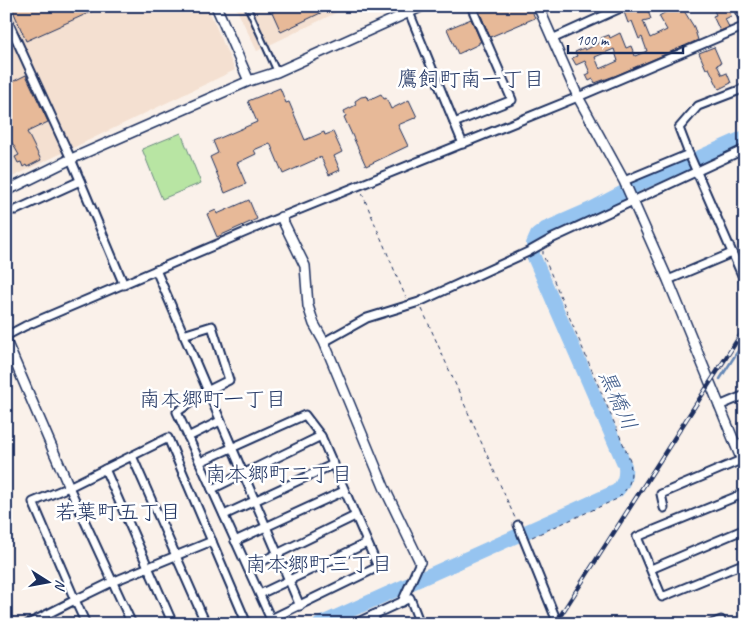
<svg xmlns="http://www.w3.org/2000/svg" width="751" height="630" viewBox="0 0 751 630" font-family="Caveat,'Klee One',sans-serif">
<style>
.built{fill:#f4e0d1}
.green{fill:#b8e5a3;stroke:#6a8a80}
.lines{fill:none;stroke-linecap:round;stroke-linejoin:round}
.stream{stroke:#6588b6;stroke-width:2.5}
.river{stroke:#96c4f0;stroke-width:14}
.building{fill:#e7b998;stroke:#1b2f5e;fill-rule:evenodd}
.service-casing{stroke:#1b2f5e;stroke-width:8}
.minor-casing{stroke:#1b2f5e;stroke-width:11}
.tertiary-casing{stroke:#1b2f5e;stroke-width:12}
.path{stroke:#1b2f5e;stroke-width:1;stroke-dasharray:4 4;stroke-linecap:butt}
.service{stroke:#fff;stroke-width:4}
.minor{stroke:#fff;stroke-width:7}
.tertiary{stroke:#fff;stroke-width:9}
.rail-casing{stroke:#1b2f5e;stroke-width:4.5}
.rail{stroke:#fff;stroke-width:2.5;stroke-dasharray:8;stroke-linecap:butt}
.labels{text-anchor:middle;stroke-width:5;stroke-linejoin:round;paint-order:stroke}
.neighbourhood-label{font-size:21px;fill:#1b2f5e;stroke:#fff}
.water-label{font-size:21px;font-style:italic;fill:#405c8a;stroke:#fff}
</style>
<rect width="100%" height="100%" fill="#faf1ea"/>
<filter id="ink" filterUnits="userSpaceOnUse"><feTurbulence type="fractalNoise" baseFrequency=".02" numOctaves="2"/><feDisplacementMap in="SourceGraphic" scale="10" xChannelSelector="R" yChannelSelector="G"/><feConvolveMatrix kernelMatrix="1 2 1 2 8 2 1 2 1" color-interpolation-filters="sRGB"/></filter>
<g filter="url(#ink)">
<g class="built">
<polygon points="6,6 207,6 235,70 6,180"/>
<polygon points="235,6 350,6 257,51"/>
</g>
<polygon class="green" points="181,133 201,183 162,199 142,149"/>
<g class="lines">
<polyline class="stream" points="720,379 745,340"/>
<path class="river" d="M320,624L617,491C624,483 626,477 625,466L533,255V244L537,235L545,229L591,209L637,185L745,137"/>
</g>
<g class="building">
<polygon points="11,6 104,6 26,41"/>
<polygon points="284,6 335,6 281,32 272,12"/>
<polygon points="477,6 530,6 535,18 490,37"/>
<path d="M634,6H646L651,19L643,21L650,38L667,30L659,16L673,8L671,6H681L694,27L698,40L617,75L595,83L593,79L589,81L586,75L590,73L585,61L576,65L572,58L577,56L575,52L584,48L585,50L603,41L601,38L609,35L610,38L620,33L626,48L631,46L635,56L647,51L642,37L639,39L632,21L628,23L624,12ZM614,49L618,61L600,69L595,57Z"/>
<polygon points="712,6 728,6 731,16 725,19 729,27 720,31 713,16 716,15"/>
<polygon points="471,19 481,42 479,42 479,44 458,54 447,29"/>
<polygon points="714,47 721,63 717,65 722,75 727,73 731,83 719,89 709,68 706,69 699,53"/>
<polygon points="26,75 48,122 27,132 41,160 27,167 26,165 23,167 21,162 18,163 15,157 19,155 6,132 6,85"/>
<polygon points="280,88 286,103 289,102 305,140 324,132 325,135 333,132 342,152 334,156 340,170 329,175 321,157 283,174 270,143 254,150 256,154 237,163 246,184 225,193 210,157 218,153 213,141 257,122 248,101"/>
<polygon points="381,94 384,99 386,98 391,109 409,100 417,117 398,125 408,146 366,166 344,117 346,116 344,111 356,105 355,101 361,97 367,96 368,100"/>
<polygon points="249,200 257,219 217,237 207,214 216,210 217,214"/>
</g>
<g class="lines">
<defs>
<g id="service">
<polyline points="247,6 277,72"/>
<polyline points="6,215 16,210"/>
</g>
<g id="minor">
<polyline points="737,6 745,23"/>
<polyline points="409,12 463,144"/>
<polyline points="6,17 71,159 124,285"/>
<polyline points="552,39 625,6"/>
<polyline points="745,88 698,106 679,128 689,154 745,282"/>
<polyline points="454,123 512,100 471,6"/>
<polyline points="624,181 689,154"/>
<polyline points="16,210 80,181"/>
<polyline points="156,270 300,606"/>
<polyline points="668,280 732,253"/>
<polyline points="183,335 212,326 229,380 207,391 177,412 273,624"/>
<polyline points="6,336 25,326 281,217 578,97 745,26"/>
<polyline points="324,342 367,318 419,302 528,252 551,239 745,149"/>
<polyline points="719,406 745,395"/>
<polyline points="188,437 220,421"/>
<polyline points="735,445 745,442"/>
<polyline points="132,456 206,624"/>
<polyline points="200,462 305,415 321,436 378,567 271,619"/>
<polyline points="105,469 173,624"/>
<polyline points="69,487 132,624"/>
<polyline points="212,489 321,436"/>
<polyline points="745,493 637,537 662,597 745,563"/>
<polyline points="664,508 661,494 741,460"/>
<polyline points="224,515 334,464"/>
<polyline points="518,525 558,624"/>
<polyline points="235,541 344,491"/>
<polyline points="248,568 355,516"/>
<polyline points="651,569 745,529"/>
<polyline points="260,594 367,543"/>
<polyline points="402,602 420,562"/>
<polyline points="373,615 377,624"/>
<polyline points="44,616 48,624"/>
<polyline points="28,624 75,600 33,502 69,487 168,438 247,624"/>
<polyline points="86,624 75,600 112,582 212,541"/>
<polyline points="354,624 410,598 420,624"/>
<polyline points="711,624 721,620 722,624"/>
</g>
<g id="tertiary">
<polyline points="216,6 249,81"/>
<polyline points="538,6 578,97 624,181 668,280 745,468"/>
<polyline points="6,191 71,159 249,81 277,72 423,6"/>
<polyline points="281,217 305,266 308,306 314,324 324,342 384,487 420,562"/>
<polyline points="6,341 69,487"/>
</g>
</defs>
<use href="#service" class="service-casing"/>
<use href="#minor" class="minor-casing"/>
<use href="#tertiary" class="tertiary-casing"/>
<g class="path">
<polyline points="362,193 406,298"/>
<polyline points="422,309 515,518"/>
<path d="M532,537L617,499C632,485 632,479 630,460L543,255V251"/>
</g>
<use href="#service" class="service"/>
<use href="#minor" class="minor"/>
<use href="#tertiary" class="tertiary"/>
<defs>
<polyline id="rail" points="555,624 745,328"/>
</defs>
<use href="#rail" class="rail-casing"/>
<use href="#rail" class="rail"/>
</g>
</g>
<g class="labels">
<g class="neighbourhood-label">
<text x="471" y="86">鷹飼町南一丁目</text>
<text x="213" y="406">南本郷町一丁目</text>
<text x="279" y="481">南本郷町二丁目</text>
<text x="118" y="519">若葉町五丁目</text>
<text x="319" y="571">南本郷町三丁目</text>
</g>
<g class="water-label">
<text transform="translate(618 400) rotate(66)" y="7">黒橋川</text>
</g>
</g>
<rect width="751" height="630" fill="none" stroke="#fff" stroke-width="25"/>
<rect x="12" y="12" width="726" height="605" fill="none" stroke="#1b2f5e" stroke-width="2" filter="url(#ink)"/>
<g transform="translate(48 582) rotate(101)" stroke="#ffffff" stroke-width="4" paint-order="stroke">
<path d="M0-4L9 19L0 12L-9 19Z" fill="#1b2f5e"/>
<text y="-8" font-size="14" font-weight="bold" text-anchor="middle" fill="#1b2f5e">N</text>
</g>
<path d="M568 45v8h115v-8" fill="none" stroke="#1b2f5e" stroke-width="2.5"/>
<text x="576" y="45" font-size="15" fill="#1b2f5e" stroke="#ffffff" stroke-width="4" paint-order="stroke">100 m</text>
</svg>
